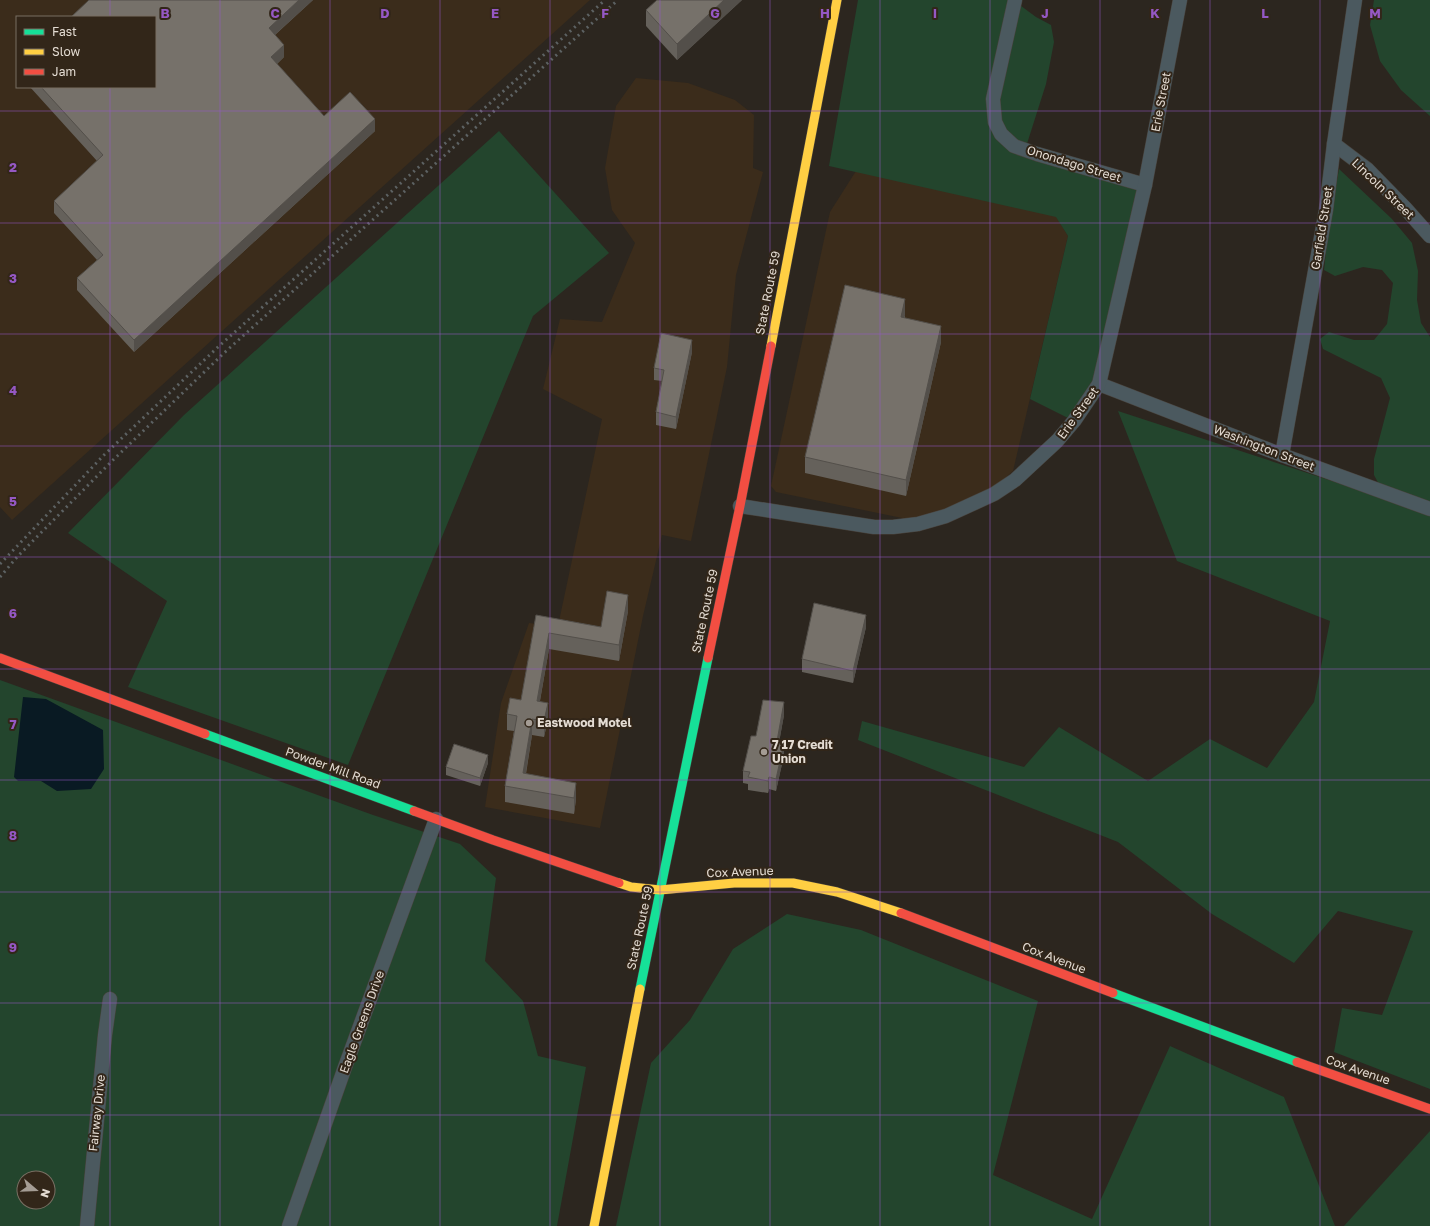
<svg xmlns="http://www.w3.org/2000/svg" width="1430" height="1226" viewBox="0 0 1430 1226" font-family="'Golos Text',sans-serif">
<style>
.built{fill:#3b2c1b;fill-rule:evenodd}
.green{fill:#23452d;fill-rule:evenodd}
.water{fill:#091a23}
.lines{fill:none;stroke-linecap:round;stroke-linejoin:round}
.street-casing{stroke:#49433d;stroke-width:15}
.fast-casing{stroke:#49433d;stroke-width:10}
.slow-casing{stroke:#49433d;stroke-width:10}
.jam-casing{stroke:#49433d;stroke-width:10}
.street{stroke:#4b595f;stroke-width:14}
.fast{stroke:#16e098;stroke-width:9}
.slow{stroke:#ffcf43;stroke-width:9}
.jam{stroke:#f24e42;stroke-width:9}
.rail{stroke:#5d6263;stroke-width:3;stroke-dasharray:2 4;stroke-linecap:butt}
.wall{fill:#65615b}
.shaded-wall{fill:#534f4a}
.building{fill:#76716a;stroke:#534f4a}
.grid{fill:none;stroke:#9558c4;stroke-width:1;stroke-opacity:0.55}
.poi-dot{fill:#a49c94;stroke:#322619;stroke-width:1.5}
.labels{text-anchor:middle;stroke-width:4;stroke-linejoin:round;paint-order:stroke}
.street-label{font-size:12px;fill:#e4dcd3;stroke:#322619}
.poi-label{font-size:12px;font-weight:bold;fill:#e4dcd3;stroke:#322619;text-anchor:start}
.grid-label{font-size:13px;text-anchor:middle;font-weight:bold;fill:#9558c4;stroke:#322619;stroke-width:4;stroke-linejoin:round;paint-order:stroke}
</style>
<rect width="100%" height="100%" fill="#2c261f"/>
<g class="built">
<path d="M0,0H590L12,520L0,507ZM17,17H155V87H17Z"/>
<polygon points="636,78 688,83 735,100 754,115 753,168 763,172 736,275 727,367 691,541 662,535 643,616 600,828 485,807 501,703 529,623 558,626 602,419 543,389 560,319 602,322 635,243 612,210 605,168 616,106"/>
<polygon points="856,171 1056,216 1068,236 1013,471 976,503 907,519 776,492 771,486 830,212"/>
</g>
<g class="green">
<polygon points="858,0 1013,0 1036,17 1051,25 1054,42 1046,84 1025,150 1145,185 1099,384 1074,421 1030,399 1068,236 1056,217 829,166"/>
<polygon points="1374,0 1430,0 1430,116 1401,90 1380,61 1370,25"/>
<polygon points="499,131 609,253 533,316 348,765 128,687 167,601 68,533 184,415"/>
<polygon points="1339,169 1392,219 1412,243 1418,271 1417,300 1421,323 1430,337 1430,509 1383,492 1374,475 1374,459 1390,398 1381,378 1323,349 1320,339 1329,332 1354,340 1374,340 1387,324 1393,283 1382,270 1363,267 1335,276 1324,270 1328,232"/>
<polygon points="1118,411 1430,513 1430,1089 1334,1052 1342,1008 1382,1015 1413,931 1338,911 1294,963 1212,914 1118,842 858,740 862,721 1024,767 1059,727 1148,781 1210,739 1267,768 1314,702 1330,621 1177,561"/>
<path d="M0,680L373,815L460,844L496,878L485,961L523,1001L538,1056L586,1067L557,1226H0ZM24,1178H48V1202H24Z"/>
<polygon points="787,914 861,930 1038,1001 993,1175 1092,1219 1170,1046 1284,1097 1335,1226 616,1226 651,1063 690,1020 733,949"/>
<polygon points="1430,1131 1430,1226 1344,1226"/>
</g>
<polygon class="water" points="23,697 46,699 103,730 104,769 91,789 57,791 41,781 18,781 14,777"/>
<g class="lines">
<defs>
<g id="street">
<polyline points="1015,0 993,99 995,122 1001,134 1014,146 1037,154 1145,185"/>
<polyline points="1334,144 1367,169 1406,209 1430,236"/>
<polyline points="1099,384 1282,455 1430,509"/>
<polyline points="1282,455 1326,210 1334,144 1355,0"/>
<polyline points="740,506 874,527 893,527 918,524 946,516 994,494 1015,480 1057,441 1074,421 1099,384 1145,185 1180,0"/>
<polyline points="87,1226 105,1035 110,999"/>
<polyline points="289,1226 345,1067 436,819"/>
</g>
<g id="fast">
<polyline points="205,734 414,811"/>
<polyline points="640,989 708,658"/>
<polyline points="1113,993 1297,1062"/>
</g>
<g id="slow">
<polyline points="771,346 837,0"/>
<polyline points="619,883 631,887 660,890 734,883 793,883 837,892 901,913"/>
<polyline points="594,1226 640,989"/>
</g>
<g id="jam">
<polyline points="0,658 205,734"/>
<polyline points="708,658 740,506 771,346"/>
<polyline points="414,811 493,840 619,883"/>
<polyline points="901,913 1113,993"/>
<polyline points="1297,1062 1430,1109"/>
</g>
</defs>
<use href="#street" class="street-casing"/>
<use href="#fast" class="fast-casing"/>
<use href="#slow" class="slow-casing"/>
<use href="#jam" class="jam-casing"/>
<use href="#street" class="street"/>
<use href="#fast" class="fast"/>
<use href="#slow" class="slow"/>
<use href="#jam" class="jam"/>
<g class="rail">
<polyline points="0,564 104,455 218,347 605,0"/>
<polyline points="0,577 18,556 111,462 224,353 618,0"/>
</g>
</g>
<g class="wall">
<polygon points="89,0 313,0 275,35 284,57 277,64 324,116 375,131 134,352 77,290 77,278 97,260 54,213 54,201 97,161 30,87 155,87"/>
<polygon points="742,0 677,60 646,26 646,10"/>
<polygon points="905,315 905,318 941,342 906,496 805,473 805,457"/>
<polygon points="692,352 676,429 656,425 656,412 662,381 654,380 654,368"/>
<polygon points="628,611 619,661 549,649 540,701 548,719 544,737 532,735 526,774 576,799 574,814 505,802 505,786 514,731 507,730 507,714 521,700 536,615 601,627"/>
<polygon points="866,627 853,683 802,672 802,659"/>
<polygon points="784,715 779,742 784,755 776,791 769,789 768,793 748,790 748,784 743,783 743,771 756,736"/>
<polygon points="488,763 480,786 446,775 446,767"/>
</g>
<g class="shaded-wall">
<polygon points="299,0 313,0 269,40 269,28"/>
<polygon points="724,0 742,0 677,60 677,44"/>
<polygon points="284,45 284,57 271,69 271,57"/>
<polygon points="375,119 375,131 134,352 134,340"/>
<polygon points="905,299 905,315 901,333 901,317"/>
<polygon points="941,326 941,342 906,496 906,480"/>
<polygon points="692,340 692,352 676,429 676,417"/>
<polygon points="628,595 628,611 619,661 619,645"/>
<polygon points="866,615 866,627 853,683 853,671"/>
<polygon points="549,633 549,649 537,717 537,701"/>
<polygon points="784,702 784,715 777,754 777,741"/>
<polygon points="548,703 548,719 544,737 544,721"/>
<polygon points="532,719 532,735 523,790 523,773"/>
<polygon points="784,743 784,755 776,791 776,779"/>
<polygon points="488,755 488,763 480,786 480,778"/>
<polygon points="769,777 769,789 768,793 768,781"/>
<polygon points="576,783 576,799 574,814 574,798"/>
</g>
<g class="building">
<polygon points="89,0 299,0 269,28 284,45 271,57 324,116 350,92 375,119 134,340 77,278 103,255 54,201 103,155 41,87 155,87 155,17 71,17"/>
<polygon points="657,0 724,0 677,44 646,10"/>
<polygon points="845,285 905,299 901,317 941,326 906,480 805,457"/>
<polygon points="661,333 692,340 676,417 656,412 664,370 654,368"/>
<polygon points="607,591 628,595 619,645 549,633 537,701 548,703 544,721 532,719 523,773 576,783 574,798 505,786 517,716 507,714 510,698 521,700 536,615 601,627"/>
<polygon points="814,603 866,615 853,671 802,659"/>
<polygon points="763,700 784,702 777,741 784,743 776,779 769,777 768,781 748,777 750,772 743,771 751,736 756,736"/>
<polygon points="454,744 488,755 480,778 446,767"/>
</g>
<path class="grid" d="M110,0V17M220,0V1226M330,0V1226M440,0V1226M550,0V1226M660,0V1226M770,0V1226M880,0V1226M990,0V1226M1100,0V1226M1210,0V1226M1320,0V1226M110,87V1226M0,111H1430M0,223H1430M0,334H1430M0,446H1430M0,557H1430M0,669H1430M0,780H1430M0,892H1430M0,1003H1430M0,1115H1430"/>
<g class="poi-dot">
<circle cx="529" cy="723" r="4"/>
<circle cx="764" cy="752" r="4"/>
</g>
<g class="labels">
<g class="street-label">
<text transform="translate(1161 102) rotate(-79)" y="4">Erie Street</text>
<text transform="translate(1074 164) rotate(17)" y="4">Onondago Street</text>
<text transform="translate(1383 189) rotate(44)" y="4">Lincoln Street</text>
<text transform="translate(1322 228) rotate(-81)" y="4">Garfield Street</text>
<text transform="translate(768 293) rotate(-79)" y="4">State Route 59</text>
<text transform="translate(1078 413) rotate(-54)" y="4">Erie Street</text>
<text transform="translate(1264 448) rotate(21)" y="4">Washington Street</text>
<text transform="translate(705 611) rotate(-78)" y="4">State Route 59</text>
<text transform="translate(333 768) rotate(20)" y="4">Powder Mill Road</text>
<text transform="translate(740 872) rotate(-2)" y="4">Cox Avenue</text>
<text transform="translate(640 928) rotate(-78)" y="4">State Route 59</text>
<text transform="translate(1054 958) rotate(21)" y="4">Cox Avenue</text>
<text transform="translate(362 1022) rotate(-70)" y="4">Eagle Greens Drive</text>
<text transform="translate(1358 1070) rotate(19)" y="4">Cox Avenue</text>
<text transform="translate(97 1113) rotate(-84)" y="4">Fairway Drive</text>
</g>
<g class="poi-label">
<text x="537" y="727">Eastwood Motel</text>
<text x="772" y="749">7 17 Credit<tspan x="772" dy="14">Union</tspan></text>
</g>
</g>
<g class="grid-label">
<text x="165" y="18">B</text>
<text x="275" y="18">C</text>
<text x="385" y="18">D</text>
<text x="495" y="18">E</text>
<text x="605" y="18">F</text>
<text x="715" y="18">G</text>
<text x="825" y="18">H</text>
<text x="935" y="18">I</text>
<text x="1045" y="18">J</text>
<text x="1155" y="18">K</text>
<text x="1265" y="18">L</text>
<text x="1375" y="18">M</text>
<text x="13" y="172">2</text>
<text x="13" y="283">3</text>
<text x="13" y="395">4</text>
<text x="13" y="506">5</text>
<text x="13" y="618">6</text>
<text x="13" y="729">7</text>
<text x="13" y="840">8</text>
<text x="13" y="952">9</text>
</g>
<rect x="16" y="16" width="140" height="72" fill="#322619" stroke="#796f63"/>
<rect x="24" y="29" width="20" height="6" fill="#16e098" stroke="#796f63"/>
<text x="52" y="36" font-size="12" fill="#e4dcd3">Fast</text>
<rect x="24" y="49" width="20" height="6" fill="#ffcf43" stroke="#796f63"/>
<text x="52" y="56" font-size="12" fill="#e4dcd3">Slow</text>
<rect x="24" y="69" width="20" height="6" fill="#f24e42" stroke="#796f63"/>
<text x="52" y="76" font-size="12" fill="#e4dcd3">Jam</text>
<g transform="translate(36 1190) rotate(109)"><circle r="19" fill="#322619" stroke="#796f63"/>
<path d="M0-3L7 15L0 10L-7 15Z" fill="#a49c94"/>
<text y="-6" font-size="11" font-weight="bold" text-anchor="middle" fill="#e4dcd3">N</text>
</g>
</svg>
